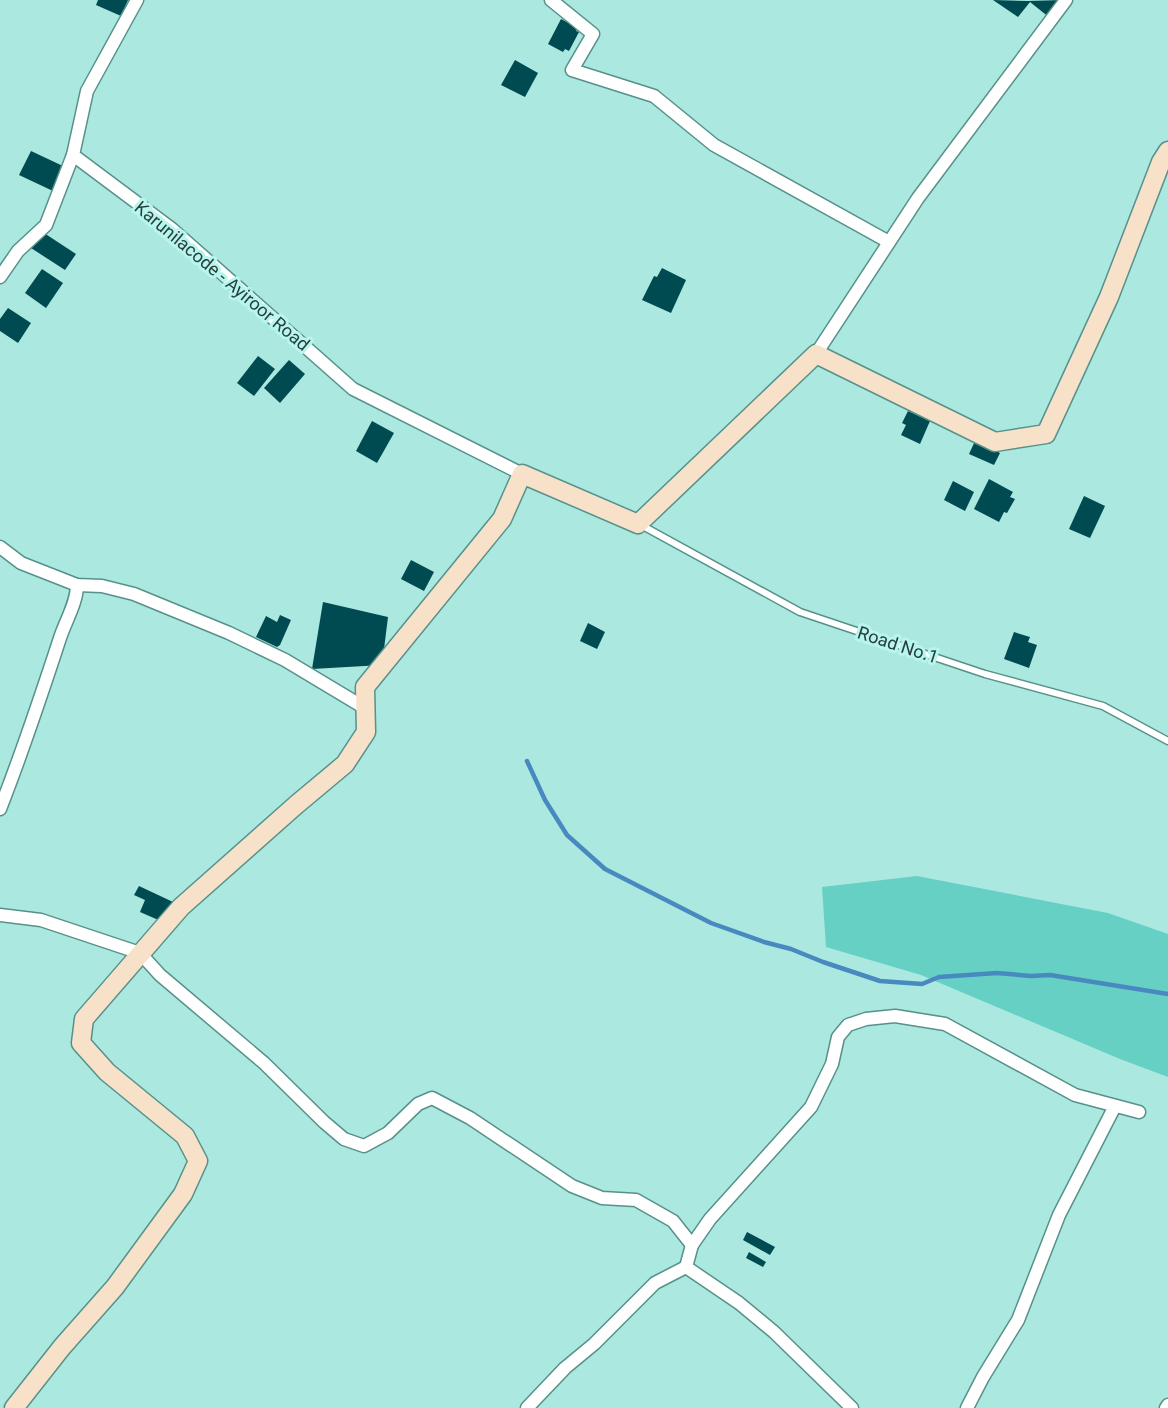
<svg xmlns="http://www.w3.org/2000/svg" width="1168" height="1408" viewBox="0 0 1168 1408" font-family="Roboto,sans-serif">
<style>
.green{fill:#67d0c5}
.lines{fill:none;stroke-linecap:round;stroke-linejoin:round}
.stream{stroke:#4889c0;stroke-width:4.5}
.building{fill:#004a51}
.lane-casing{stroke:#56918a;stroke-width:9}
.street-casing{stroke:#56918a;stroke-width:15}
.secondary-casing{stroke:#56918a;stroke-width:21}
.lane{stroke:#fff;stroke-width:6}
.street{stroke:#fff;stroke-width:12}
.secondary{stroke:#f7e1c9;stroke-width:18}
.labels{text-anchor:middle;stroke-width:6;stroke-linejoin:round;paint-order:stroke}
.street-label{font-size:18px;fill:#27403d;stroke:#b8f5ed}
</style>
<rect width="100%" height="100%" fill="#abe8e0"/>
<polygon class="green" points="917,876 1108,913 1168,934 1168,1077 1120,1059 921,975 826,947 822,887"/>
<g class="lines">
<polyline class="stream" points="527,761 545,800 567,835 605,869 711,923 764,942 791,949 823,962 880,981 922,984 939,977 997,973 1031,976 1050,975 1168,994"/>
</g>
<g class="building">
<polygon points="98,0 128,0 121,16 96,5"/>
<polygon points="993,0 1027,1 1064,0 1050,18 1030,2 1018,17"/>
<polygon points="561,19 578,28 576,31 579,32 569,51 565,49 563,52 548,44"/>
<polygon points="515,60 538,73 525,97 501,85"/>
<polygon points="31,151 65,167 53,191 19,175"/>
<polygon points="41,231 76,254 65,270 31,248"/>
<polygon points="662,268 686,280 671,313 642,300 654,276 657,277"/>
<polygon points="42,269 63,283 46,308 25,293"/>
<polygon points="8,308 31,323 18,343 0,331 0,319"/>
<polygon points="258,356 275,369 254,396 237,383"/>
<polygon points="289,360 305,374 280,403 264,388"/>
<polygon points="908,411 930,421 920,444 901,435 906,425 902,423"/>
<polygon points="372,421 394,433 377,463 356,451"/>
<polygon points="975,441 1000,453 994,465 969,454"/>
<polygon points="989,479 1013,492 1010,497 1015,499 1007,513 1004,512 999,522 974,509"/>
<polygon points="953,481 974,492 965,511 944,500"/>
<polygon points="1084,496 1105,506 1090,538 1069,529"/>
<polygon points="411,560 434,572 424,591 401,579"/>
<polygon points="323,602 388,617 382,665 312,669"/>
<polygon points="280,615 291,620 280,645 277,647 256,637 266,616 277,622"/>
<polygon points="588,623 605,632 597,649 580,641"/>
<polygon points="1014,632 1030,637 1028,642 1037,645 1029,668 1004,659"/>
<polygon points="139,886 173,902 163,922 140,912 145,900 134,895"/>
<polygon points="747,1232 775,1247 770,1255 743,1240"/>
<polygon points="749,1252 766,1262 763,1267 746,1258"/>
</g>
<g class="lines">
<defs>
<polyline id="lane" points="641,525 800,612 985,674 1103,706 1168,741"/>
<g id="street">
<polyline points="137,0 87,91 73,155 172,229 353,389 522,474"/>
<polyline points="551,0 593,34 572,70 654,96 714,145 889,242"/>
<polyline points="0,277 18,251 46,225 73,155"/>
<polyline points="816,354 918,198 1066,0"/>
<polyline points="0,547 21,563 77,585 102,586 134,594 229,633 285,660 365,708"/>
<path d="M0,809C22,753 41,696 60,638C65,622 77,603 77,585"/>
<polyline points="0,915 41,920 140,953 160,975 264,1063 324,1122 344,1139 364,1146 388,1133 418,1104 432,1098 470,1118 572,1186 602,1198 636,1200 673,1221 692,1245"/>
<polyline points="686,1267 692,1245 710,1219 811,1107 832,1064 838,1037 848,1025 866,1019 895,1016 945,1024 1075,1095 1139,1112"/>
<polyline points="527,1408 565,1368 594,1344 655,1283 686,1267 739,1303 774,1332 852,1408"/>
<polyline points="967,1408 983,1377 1018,1320 1059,1215 1115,1106"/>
<polyline points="1166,1408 1168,1405"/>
</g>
<polyline id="secondary" points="14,1408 62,1347 115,1287 183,1194 198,1161 185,1136 107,1072 81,1043 84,1019 181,907 296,805 345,764 366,732 365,687 502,519 522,474 638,524 816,354 995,442 1046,434 1109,297 1161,162 1168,151"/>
</defs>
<use href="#lane" class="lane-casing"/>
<use href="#street" class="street-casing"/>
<use href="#secondary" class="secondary-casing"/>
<use href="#lane" class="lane"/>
<use href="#street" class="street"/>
<use href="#secondary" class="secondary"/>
</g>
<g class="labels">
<g class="street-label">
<text transform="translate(222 276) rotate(40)" y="6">Karunilacode - Ayiroor Road</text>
<text transform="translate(898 645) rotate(18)" y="6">Road No.1</text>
</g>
</g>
</svg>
